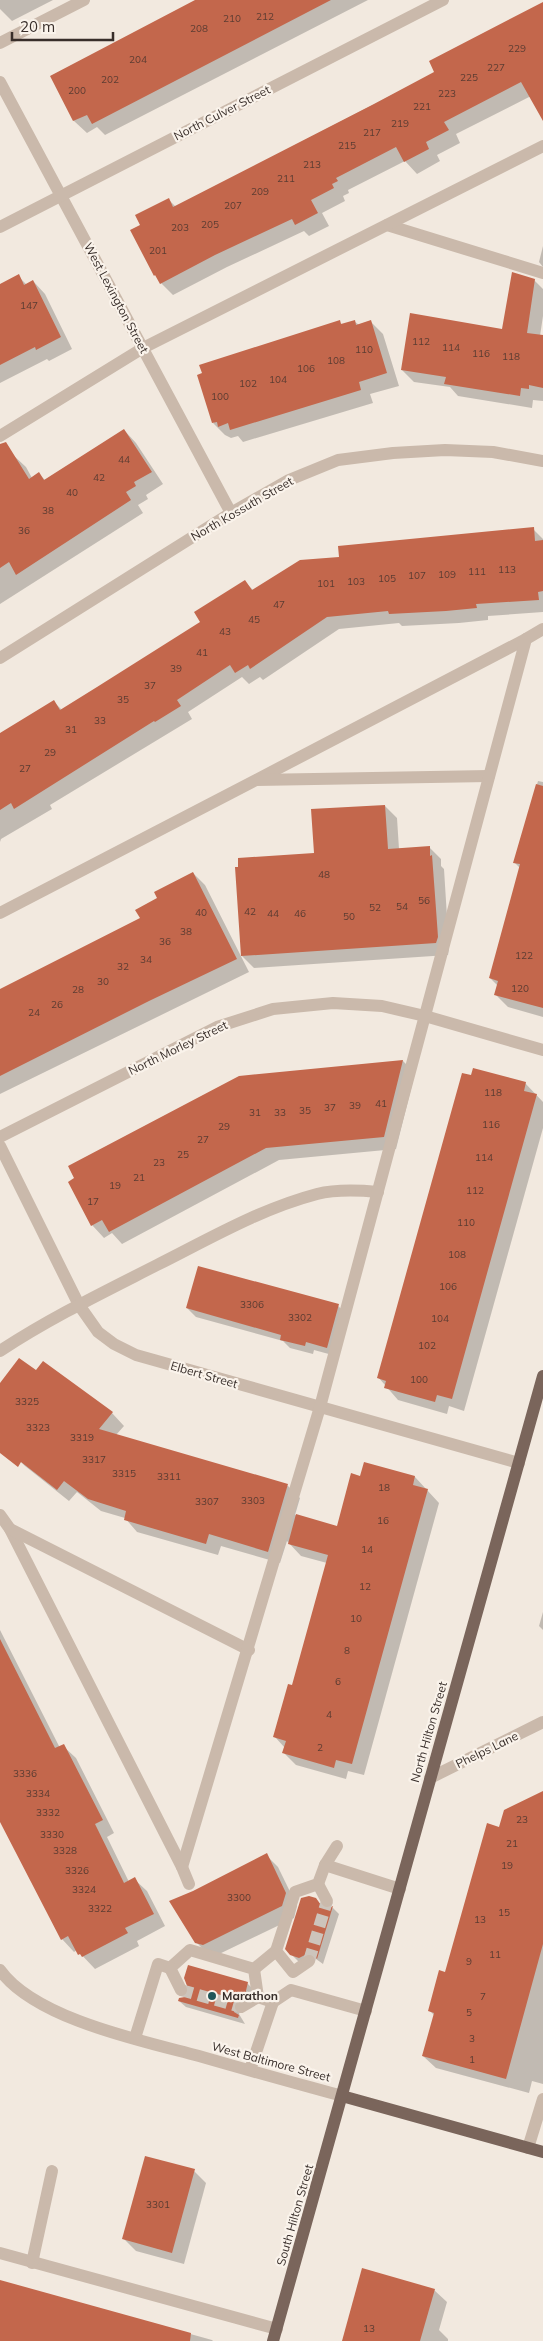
<svg xmlns="http://www.w3.org/2000/svg" width="543" height="2341" viewBox="0 0 543 2341" font-family="Mulish,sans-serif">
<style>
.shadow{fill:#0003}
.building{fill:#c3674c}
.lines{fill:none;stroke-linecap:round;stroke-linejoin:round}
.minor-tunnel{stroke:#cdc4bb;stroke-width:12;stroke-dasharray:12 6;stroke-linecap:butt}
.minor{stroke:#cab9ab;stroke-width:12}
.major{stroke:#7a655b;stroke-width:12}
.poi-dot{fill:#205659;stroke:#faf3eb;stroke-width:2}
.labels{text-anchor:middle;stroke-width:4.5;stroke-linejoin:round;paint-order:stroke}
.number-label{font-size:10px;fill:#5b3c32}
.street-label{font-size:12px;fill:#382e2a;stroke:#faf3eb}
.poi-label{font-size:12px;font-weight:bold;fill:#382e2a;stroke:#faf3eb;text-anchor:start}
</style>
<rect width="100%" height="100%" fill="#f2e9df"/>
<g class="shadow">
<polygon points="0,0 53,0 12,21 0,9"/>
<polygon points="199,0 368,0 105,135 97,127 87,133 74,121 51,76"/>
<polygon points="543,4 543,99 533,95 456,134 460,143 437,155 440,161 417,174 405,161 348,190 349,193 343,196 345,201 322,213 329,226 309,236 304,231 227,267 173,295 161,283 142,225 168,199 176,207 436,72"/>
<polygon points="543,246 543,267 539,262"/>
<polygon points="18,276 27,285 33,281 45,294 72,349 49,361 47,359 0,383 0,285"/>
<polygon points="534,280 543,289 543,316 540,336 543,337 543,401 533,400 532,408 458,396 450,387 414,382 402,370 503,330"/>
<polygon points="354,321 359,325 371,322 383,334 399,386 370,394 373,403 243,442 238,436 231,438 225,435 213,423 339,322 343,325"/>
<polygon points="124,430 136,443 163,484 146,495 148,499 138,505 143,513 0,604 0,464 13,455 26,467 32,478 39,474 45,480"/>
<polygon points="533,529 543,539 543,612 488,616 488,620 459,623 402,626 399,623 339,629 263,680 260,677 249,684 242,677 188,712 192,719 50,805 52,809 1,839 0,842 0,736 54,702 62,710 202,622 245,582 254,591 341,558"/>
<polygon points="538,781 543,782 543,1017 508,1007 496,995 498,986 490,978 520,868 514,862"/>
<polygon points="385,806 397,818 399,849 429,847 441,859 441,866 444,869 449,949 448,955 254,968 242,956 315,854"/>
<polygon points="193,873 205,885 249,972 0,1094 0,990 142,919 159,898"/>
<polygon points="403,1061 415,1073 396,1149 279,1160 122,1244 112,1233 104,1238 92,1225 239,1077"/>
<polygon points="525,1083 543,1102 543,1128 464,1411 449,1406 447,1414 398,1400 378,1377"/>
<polygon points="338,1306 347,1314 336,1356 314,1350 313,1354 290,1348 283,1341 196,1317 187,1308"/>
<polygon points="36,1372 112,1413 124,1426 116,1435 288,1486 300,1498 295,1515 338,1528 361,1477 415,1477 439,1503 364,1775 348,1771 346,1779 296,1765 284,1753 285,1748 275,1737 293,1686 327,1563 301,1556 287,1541 280,1563 221,1546 218,1555 137,1532 125,1518 101,1511 77,1492 69,1501 25,1466 12,1453 0,1434 0,1385"/>
<polygon points="543,1612 543,1630 539,1626"/>
<polygon points="0,1630 60,1748 63,1746 76,1758 114,1833 107,1837 129,1882 134,1879 147,1891 165,1926 137,1941 139,1946 95,1969 77,1950 74,1952 62,1939 0,1819"/>
<polygon points="543,1793 543,2084 532,2081 529,2093 436,2068 423,2056 435,2016 429,2010 446,1973 500,1828"/>
<polygon points="266,1855 278,1867 297,1906 294,1918 215,1956 208,1954 196,1942 193,1892"/>
<polygon points="316,1899 325,1910 333,1908 339,1914 323,1964 316,1959 306,1964 298,1961 291,1954"/>
<polygon points="247,1983 253,1989 251,2002 243,2006 239,2014 245,2024 186,2007 179,2001"/>
<polygon points="194,2171 206,2183 184,2264 136,2251 124,2239"/>
<polygon points="0,2281 212,2340 213,2341 0,2341"/>
<polygon points="434,2290 447,2302 439,2330 448,2339 448,2341 343,2341"/>
</g>
<g class="building">
<polygon points="195,0 331,0 92,124 87,115 73,121 50,76"/>
<polygon points="543,2 543,121 521,82 444,122 449,130 426,142 429,149 404,162 396,147 336,178 338,181 332,184 334,188 311,200 318,213 295,225 292,219 215,255 160,284 155,275 154,276 130,230 140,225 135,215 169,198 173,207 374,104 434,72 429,61"/>
<polygon points="512,272 535,279 527,333 543,335 543,388 529,385 529,389 521,388 520,396 444,384 446,377 401,370 410,313 502,329"/>
<polygon points="19,274 24,285 33,280 61,337 36,350 35,347 0,365 0,284"/>
<polygon points="340,320 341,324 355,320 356,325 371,320 387,373 359,382 361,390 230,430 228,423 218,427 217,422 212,423 197,375 202,373 199,365"/>
<polygon points="124,429 152,472 134,482 136,486 126,492 131,500 16,575 9,562 0,568 0,444 6,442 29,479 39,472 44,480"/>
<polygon points="534,527 535,541 543,540 543,591 538,592 539,600 476,604 477,608 446,611 389,614 388,611 327,617 250,669 248,665 235,673 230,665 177,700 181,706 155,722 154,721 14,809 11,803 0,810 0,733 54,700 60,710 97,687 200,622 194,612 245,580 252,590 300,560 339,557 338,546"/>
<polygon points="536,784 543,786 543,1008 494,995 498,981 489,978 520,864 513,863"/>
<polygon points="385,805 388,849 430,846 430,856 432,855 436,909 438,937 436,943 241,956 235,867 238,867 238,858 314,853 311,809"/>
<polygon points="193,872 237,959 149,1001 0,1076 0,989 140,918 135,910 157,898 154,892"/>
<polygon points="403,1060 384,1137 266,1148 109,1232 102,1220 91,1226 68,1182 74,1178 68,1166 239,1076"/>
<polygon points="473,1068 526,1082 524,1091 537,1094 452,1399 437,1395 435,1402 384,1388 386,1381 377,1378 462,1073 471,1075"/>
<polygon points="198,1266 339,1304 327,1348 306,1342 305,1346 280,1340 281,1335 186,1308"/>
<polygon points="19,1358 36,1370 43,1361 113,1412 99,1429 288,1484 268,1552 209,1534 206,1544 124,1520 126,1511 88,1499 64,1481 57,1490 21,1462 18,1467 0,1453 0,1383"/>
<polygon points="364,1462 415,1476 413,1485 428,1489 352,1764 336,1760 334,1768 282,1753 286,1741 273,1737 288,1684 292,1685 328,1555 288,1544 296,1514 337,1526 351,1473 360,1476"/>
<polygon points="0,1639 55,1748 64,1744 103,1820 95,1824 124,1883 135,1877 154,1914 125,1928 128,1933 82,1957 80,1954 78,1955 68,1936 61,1940 0,1822"/>
<polygon points="543,1791 543,1944 506,2079 422,2056 434,2013 428,2011 439,1970 445,1972 487,1823 499,1827 504,1810"/>
<polygon points="267,1853 286,1893 282,1906 203,1945 195,1943 169,1901 193,1891"/>
<polygon points="309,1896 316,1898 323,1908 327,1909 333,1906 317,1959 313,1954 309,1953 299,1958 290,1955 285,1949 301,1898"/>
<polygon points="188,1965 248,1982 245,1995 236,2000 233,2007 234,2012 239,2015 238,2018 178,2001 179,1998 185,1997 189,1991 184,1978"/>
<polygon points="145,2156 195,2169 172,2253 122,2239"/>
<polygon points="362,2268 435,2289 420,2341 342,2341"/>
<polygon points="0,2280 191,2333 190,2341 0,2341"/>
</g>
<g class="lines">
<g class="minor-tunnel">
<polyline points="309,1961 327,1901"/>
<polyline points="181,1990 241,2007"/>
</g>
<g class="minor">
<polyline points="0,43 84,0"/>
<polyline points="0,82 231,513"/>
<polyline points="387,225 543,273"/>
<polyline points="0,227 443,0"/>
<polyline points="0,436 143,348 543,146"/>
<polyline points="0,658 231,513 289,480 338,460 393,453 445,450 493,452 543,461"/>
<polyline points="258,779 526,639"/>
<polyline points="0,913 256,780 489,776"/>
<polyline points="0,1137 217,1027 273,1009 333,1003 382,1006 425,1016 543,1050"/>
<polyline points="0,1146 79,1305 98,1332 114,1344 136,1355 519,1463"/>
<path d="M0,1351C50,1318 104,1292 157,1265C209,1239 260,1209 317,1194C337,1189 357,1190 378,1192"/>
<polyline points="0,1515 10,1529 182,1867 189,1884"/>
<polyline points="10,1529 249,1650"/>
<polyline points="430,1778 543,1722"/>
<polyline points="325,1865 337,1846"/>
<polyline points="182,1867 320,1407 526,639 543,629"/>
<polyline points="318,1884 327,1901"/>
<polyline points="309,1961 293,1972 276,1951 295,1892 318,1884 325,1865 400,1889"/>
<polyline points="254,1969 276,1951"/>
<path d="M0,1970C35,2019 143,2041 199,2056C247,2070 295,2083 342,2096"/>
<polyline points="181,1990 170,1968 190,1950 254,1969 258,1997 273,2002 291,1990 366,2011"/>
<polyline points="241,2007 258,1997"/>
<polyline points="135,2038 158,1964 170,1968"/>
<polyline points="250,2070 273,2002"/>
<polyline points="528,2148 543,2099"/>
<polyline points="0,2253 277,2329"/>
<polyline points="32,2263 52,2171"/>
</g>
<g class="major">
<polyline points="342,2096 543,2152"/>
<polyline points="273,2341 543,1376"/>
</g>
</g>
<circle class="poi-dot" cx="212" cy="1996" r="5"/>
<g class="labels">
<g class="number-label">
<text x="265" y="20">212</text>
<text x="232" y="22">210</text>
<text x="199" y="32">208</text>
<text x="517" y="52">229</text>
<text x="138" y="63">204</text>
<text x="496" y="71">227</text>
<text x="469" y="81">225</text>
<text x="110" y="83">202</text>
<text x="77" y="94">200</text>
<text x="447" y="97">223</text>
<text x="422" y="110">221</text>
<text x="400" y="127">219</text>
<text x="372" y="136">217</text>
<text x="347" y="149">215</text>
<text x="312" y="168">213</text>
<text x="286" y="182">211</text>
<text x="260" y="195">209</text>
<text x="233" y="209">207</text>
<text x="210" y="228">205</text>
<text x="180" y="231">203</text>
<text x="158" y="254">201</text>
<text x="29" y="309">147</text>
<text x="421" y="345">112</text>
<text x="451" y="351">114</text>
<text x="364" y="353">110</text>
<text x="481" y="357">116</text>
<text x="511" y="360">118</text>
<text x="336" y="364">108</text>
<text x="306" y="372">106</text>
<text x="278" y="383">104</text>
<text x="248" y="387">102</text>
<text x="220" y="400">100</text>
<text x="124" y="463">44</text>
<text x="99" y="481">42</text>
<text x="72" y="496">40</text>
<text x="48" y="514">38</text>
<text x="24" y="534">36</text>
<text x="507" y="573">113</text>
<text x="477" y="575">111</text>
<text x="447" y="578">109</text>
<text x="417" y="579">107</text>
<text x="387" y="582">105</text>
<text x="356" y="585">103</text>
<text x="326" y="587">101</text>
<text x="279" y="608">47</text>
<text x="254" y="623">45</text>
<text x="225" y="635">43</text>
<text x="202" y="656">41</text>
<text x="176" y="672">39</text>
<text x="150" y="689">37</text>
<text x="123" y="703">35</text>
<text x="100" y="724">33</text>
<text x="71" y="733">31</text>
<text x="50" y="756">29</text>
<text x="25" y="772">27</text>
<text x="324" y="878">48</text>
<text x="424" y="904">56</text>
<text x="402" y="910">54</text>
<text x="375" y="911">52</text>
<text x="250" y="915">42</text>
<text x="201" y="916">40</text>
<text x="273" y="917">44</text>
<text x="300" y="917">46</text>
<text x="349" y="920">50</text>
<text x="186" y="935">38</text>
<text x="165" y="945">36</text>
<text x="524" y="959">122</text>
<text x="146" y="963">34</text>
<text x="123" y="970">32</text>
<text x="103" y="985">30</text>
<text x="520" y="992">120</text>
<text x="78" y="993">28</text>
<text x="57" y="1008">26</text>
<text x="34" y="1016">24</text>
<text x="493" y="1096">118</text>
<text x="381" y="1107">41</text>
<text x="355" y="1109">39</text>
<text x="330" y="1111">37</text>
<text x="305" y="1114">35</text>
<text x="255" y="1116">31</text>
<text x="280" y="1116">33</text>
<text x="491" y="1128">116</text>
<text x="224" y="1130">29</text>
<text x="203" y="1143">27</text>
<text x="183" y="1158">25</text>
<text x="484" y="1161">114</text>
<text x="159" y="1166">23</text>
<text x="139" y="1181">21</text>
<text x="115" y="1189">19</text>
<text x="475" y="1194">112</text>
<text x="93" y="1205">17</text>
<text x="466" y="1226">110</text>
<text x="457" y="1258">108</text>
<text x="448" y="1290">106</text>
<text x="252" y="1308">3306</text>
<text x="300" y="1321">3302</text>
<text x="440" y="1322">104</text>
<text x="427" y="1349">102</text>
<text x="419" y="1383">100</text>
<text x="27" y="1405">3325</text>
<text x="38" y="1431">3323</text>
<text x="82" y="1441">3319</text>
<text x="94" y="1463">3317</text>
<text x="124" y="1477">3315</text>
<text x="169" y="1480">3311</text>
<text x="384" y="1491">18</text>
<text x="253" y="1504">3303</text>
<text x="207" y="1505">3307</text>
<text x="383" y="1524">16</text>
<text x="367" y="1553">14</text>
<text x="365" y="1590">12</text>
<text x="356" y="1622">10</text>
<text x="347" y="1654">8</text>
<text x="338" y="1685">6</text>
<text x="329" y="1718">4</text>
<text x="320" y="1751">2</text>
<text x="25" y="1777">3336</text>
<text x="38" y="1797">3334</text>
<text x="48" y="1816">3332</text>
<text x="522" y="1823">23</text>
<text x="52" y="1838">3330</text>
<text x="512" y="1847">21</text>
<text x="65" y="1854">3328</text>
<text x="507" y="1869">19</text>
<text x="77" y="1874">3326</text>
<text x="84" y="1893">3324</text>
<text x="239" y="1901">3300</text>
<text x="100" y="1912">3322</text>
<text x="504" y="1916">15</text>
<text x="480" y="1923">13</text>
<text x="495" y="1958">11</text>
<text x="469" y="1965">9</text>
<text x="483" y="2000">7</text>
<text x="469" y="2016">5</text>
<text x="472" y="2042">3</text>
<text x="472" y="2063">1</text>
<text x="158" y="2208">3301</text>
<text x="369" y="2332">13</text>
</g>
<g class="street-label">
<text transform="translate(222 113) rotate(-27)" y="4">North Culver Street</text>
<text transform="translate(116 298) rotate(62)" y="4">West Lexington Street</text>
<text transform="translate(242 509) rotate(-30)" y="4">North Kossuth Street</text>
<text transform="translate(178 1048) rotate(-26)" y="4">North Morley Street</text>
<text transform="translate(204 1375) rotate(16)" y="4">Elbert Street</text>
<text transform="translate(429 1732) rotate(-74)" y="4">North Hilton Street</text>
<text transform="translate(487 1750) rotate(-26)" y="4">Phelps Lane</text>
<text transform="translate(271 2062) rotate(15)" y="4">West Baltimore Street</text>
<text transform="translate(295 2215) rotate(-74)" y="4">South Hilton Street</text>
</g>
<g class="poi-label">
<text x="222" y="2000">Marathon</text>
</g>
</g>
<path d="M12 32v8h101v-8" fill="none" stroke="#382e2a" stroke-width="2.5"/>
<text x="20" y="32" font-size="15" fill="#382e2a" stroke="#faf3eb" stroke-width="4" paint-order="stroke">20 m</text>
</svg>
